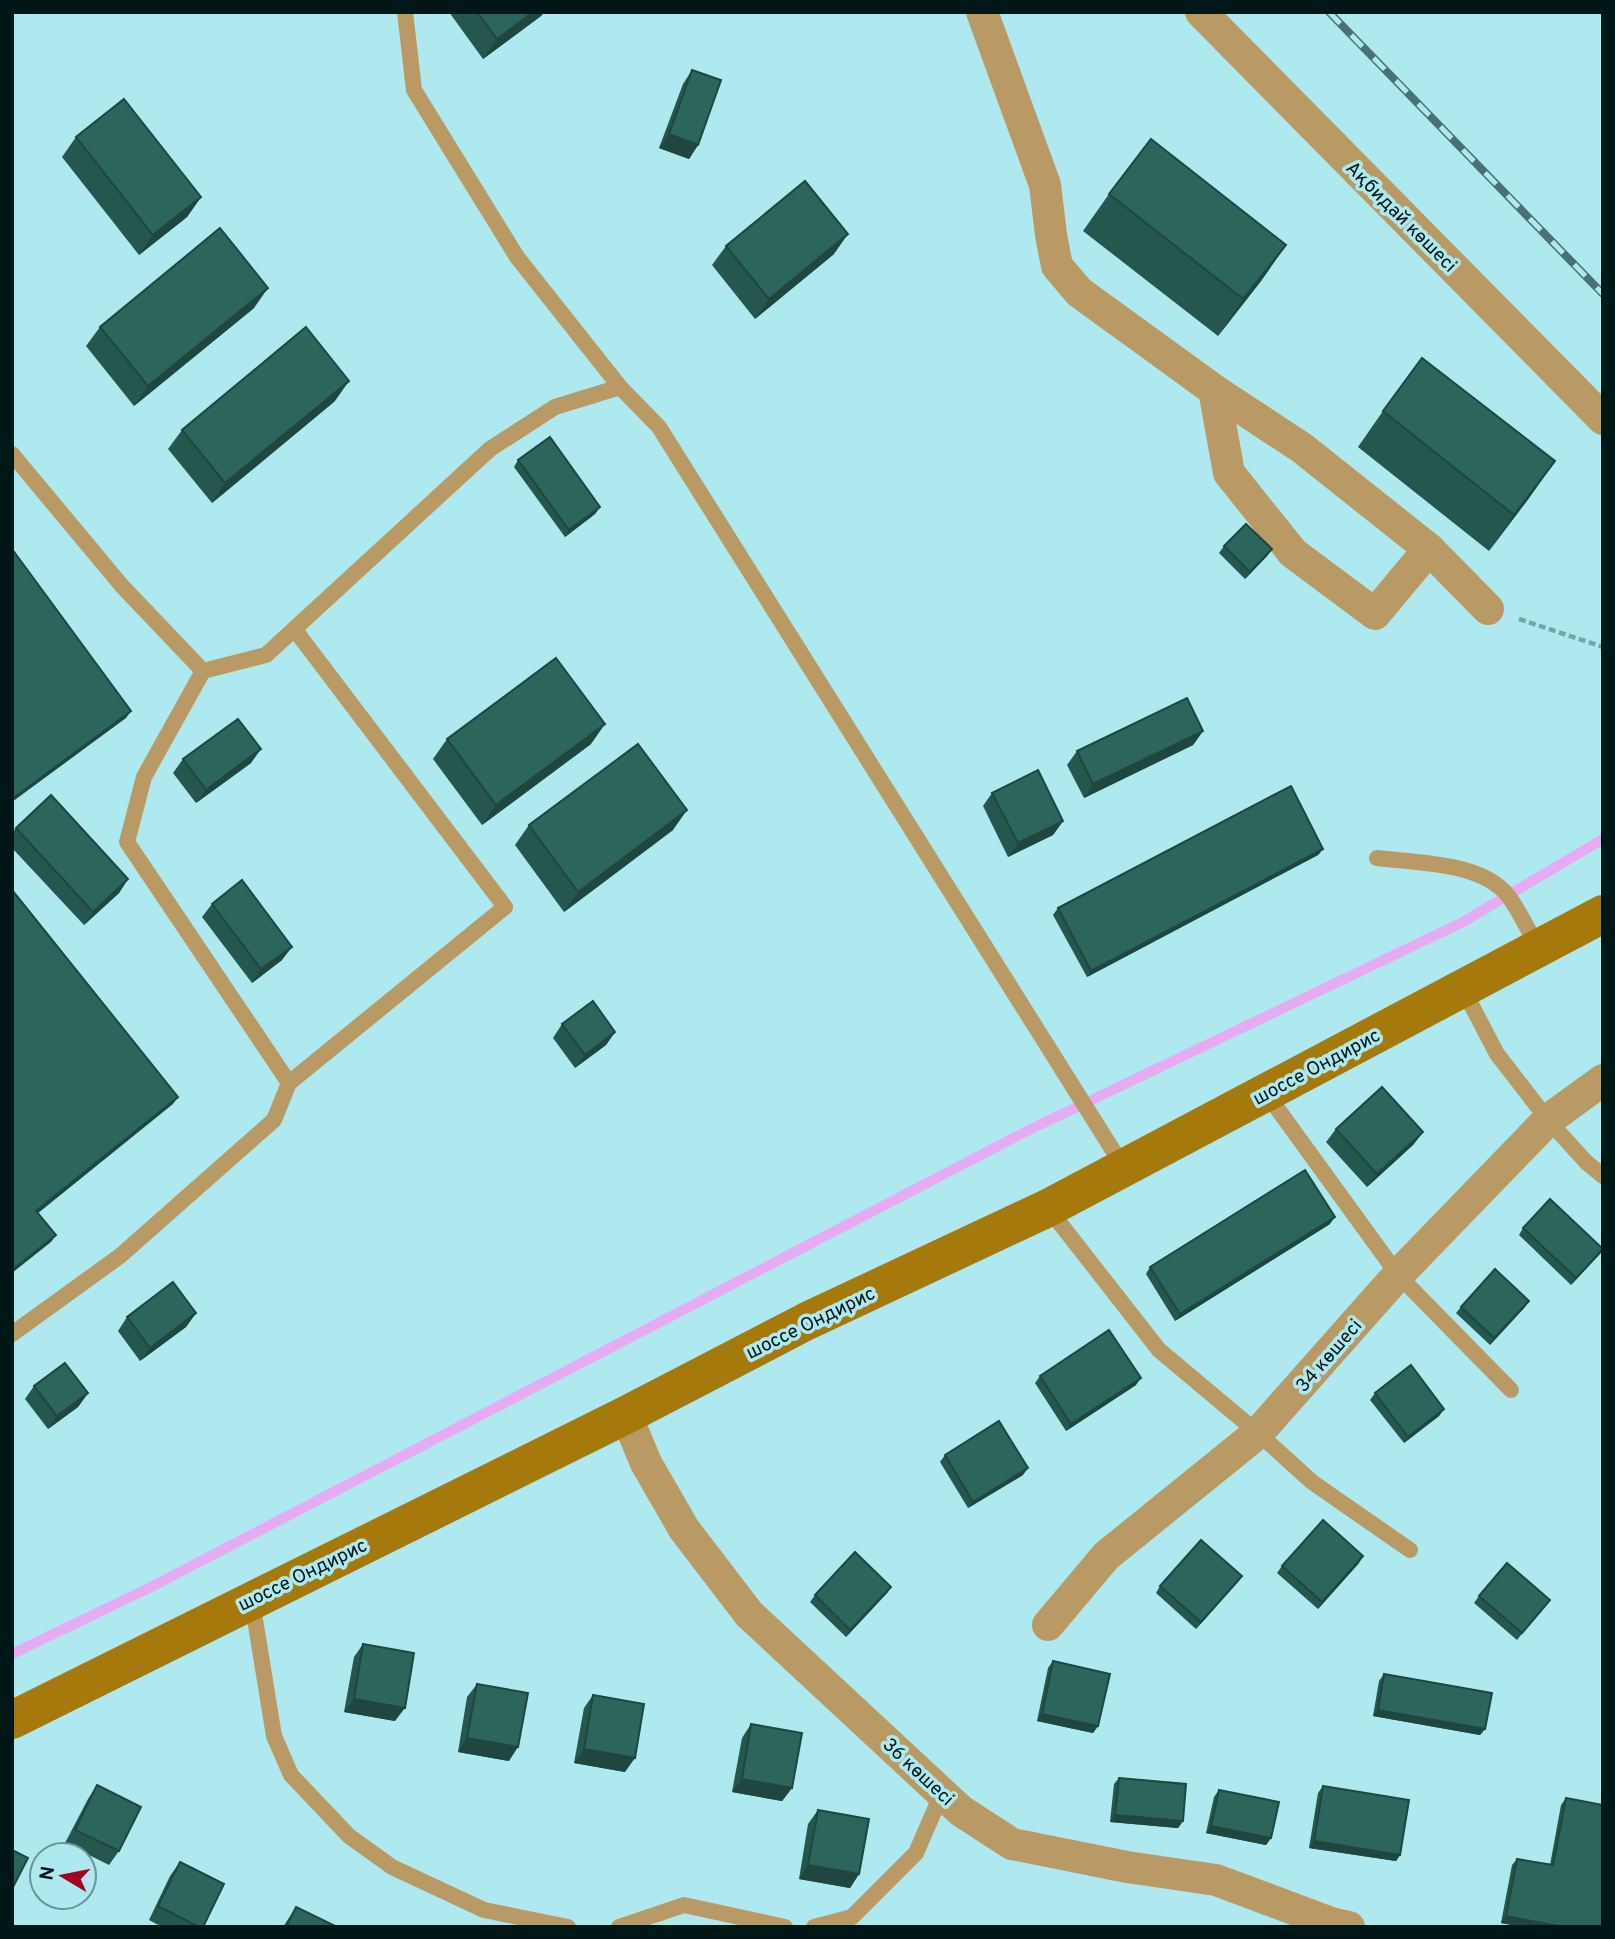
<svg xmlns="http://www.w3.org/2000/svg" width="1615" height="1939" viewBox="0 0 1615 1939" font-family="Overpass,sans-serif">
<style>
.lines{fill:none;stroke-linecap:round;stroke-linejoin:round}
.stream{stroke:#e8aaf2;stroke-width:10}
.path{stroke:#75a5a8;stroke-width:4.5;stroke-dasharray:7 3.5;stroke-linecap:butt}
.lane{stroke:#b99a64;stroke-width:16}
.street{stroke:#b99a64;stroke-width:32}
.secondary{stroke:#a6790d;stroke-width:38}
.rail-casing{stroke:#4a7173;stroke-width:8}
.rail{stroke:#ade9ee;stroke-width:5;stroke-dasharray:16;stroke-linecap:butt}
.wall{fill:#26574e}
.shaded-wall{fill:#1f4740}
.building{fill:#2c655b;stroke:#1f4740;stroke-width:2}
.labels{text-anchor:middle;stroke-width:7;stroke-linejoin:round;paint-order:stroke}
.street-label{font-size:19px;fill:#001718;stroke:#ade9ee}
</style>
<rect width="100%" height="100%" fill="#ade9ee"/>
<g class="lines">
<polyline class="stream" points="12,1654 153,1586 1029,1130 1463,922 1603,839"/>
<polyline class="path" points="1519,619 1603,647"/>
<g class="lane">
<polyline points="405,12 414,90 517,257 620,387 659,427 1124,1168"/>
<polyline points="12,454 122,586 203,671 266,655 490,449 555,407 620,387"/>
<polyline points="203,671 144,777 127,842 289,1083"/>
<path d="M1377,858C1417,863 1483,862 1509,897C1520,912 1529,932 1539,949"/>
<polyline points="1463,989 1497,1054 1548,1120 1586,1162 1603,1176"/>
<polyline points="1266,1093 1398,1275 1511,1390"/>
<polyline points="1048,1208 1159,1350 1258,1433 1312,1482 1410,1550"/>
<polyline points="12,1334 120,1256 274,1120 289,1083 505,907 295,630"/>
<polyline points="252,1601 274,1736 291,1775 349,1836 392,1867 484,1910 568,1927"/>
<polyline points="619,1927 684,1905 785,1927"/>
<polyline points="814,1927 852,1917 916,1853 942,1793"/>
</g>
<g class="street">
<polyline points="982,12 1045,185 1051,235 1057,266 1079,292 1214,390 1229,473 1293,553 1375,614 1429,549"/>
<polyline points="1201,12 1603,419"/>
<polyline points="1214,390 1302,448 1429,549 1488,609"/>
<polyline points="626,1415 646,1463 684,1529 749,1614 961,1811 1012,1844 1127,1867 1216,1880 1331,1923 1349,1927"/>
<polyline points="1048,1625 1106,1556 1258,1433 1398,1275 1548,1120 1603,1080"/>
</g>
<polyline class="secondary" points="12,1720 626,1415 807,1321 1048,1208 1603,914"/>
<defs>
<polyline id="rail" points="1329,12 1603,294"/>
</defs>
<use href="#rail" class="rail-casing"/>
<use href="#rail" class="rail"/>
</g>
<g class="wall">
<polygon points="449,12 544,12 541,16 483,59"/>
<polygon points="692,70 698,145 689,159 659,148 683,84"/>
<polygon points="76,137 201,197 187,217 139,255 62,157"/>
<polygon points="1109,194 1286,245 1261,281 1218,336 1083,231"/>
<polygon points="726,246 834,254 755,319 712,265"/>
<polygon points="254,308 134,406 86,346 100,327"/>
<polygon points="335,401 212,503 168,449 182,430"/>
<polygon points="1383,411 1555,461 1529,498 1489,551 1358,447"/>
<polygon points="518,460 600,507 595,514 565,537 514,467"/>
<polygon points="1224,546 1272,549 1267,556 1245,579 1219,553"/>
<polygon points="1203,731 1193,745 1084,798 1067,765 1077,751"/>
<polygon points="447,739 591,744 482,825 433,759"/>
<polygon points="183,759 251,763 196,803 173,773"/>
<polygon points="992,793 1063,821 1053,835 1008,857 983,806"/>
<polygon points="529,825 673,830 564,912 515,845"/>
<polygon points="16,828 128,879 119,893 84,925 12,848 12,832"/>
<polygon points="1323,849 1318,855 1087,977 1053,915 1058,908"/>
<polygon points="212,904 282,960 252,983 202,917"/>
<polygon points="562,1024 615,1032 606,1045 575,1068 553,1038"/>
<polygon points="1336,1129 1423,1132 1413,1145 1367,1187 1326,1142"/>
<polygon points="1330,1224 1175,1321 1146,1274 1150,1267"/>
<polygon points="1523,1228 1603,1250 1598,1256 1571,1285 1519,1235"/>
<polygon points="1529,1301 1524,1308 1490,1345 1456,1313 1461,1307"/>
<polygon points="196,1313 186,1327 140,1361 118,1331 127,1317"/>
<polygon points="1040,1376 1136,1385 1066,1431 1035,1383"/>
<polygon points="34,1386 88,1393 78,1407 48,1429 25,1399"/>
<polygon points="1375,1393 1444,1409 1439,1416 1404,1443 1370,1400"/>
<polygon points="945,1455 1023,1475 968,1508 940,1462"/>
<polygon points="1359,1563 1318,1609 1277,1573 1282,1566"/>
<polygon points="1242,1576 1196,1629 1156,1593 1160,1586"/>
<polygon points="891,1587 887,1593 846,1637 810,1602 815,1595"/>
<polygon points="1479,1596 1545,1606 1517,1640 1474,1603"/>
<polygon points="363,1644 395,1721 344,1712 354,1657"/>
<polygon points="1053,1661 1098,1726 1093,1733 1037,1721 1048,1668"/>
<polygon points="1384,1674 1485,1729 1480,1735 1373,1716 1379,1681"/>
<polygon points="477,1684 509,1761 458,1752 467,1697"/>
<polygon points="593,1695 625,1772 574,1763 584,1708"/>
<polygon points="751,1724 792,1788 782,1801 732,1792 742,1738"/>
<polygon points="1119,1778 1183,1821 1178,1828 1110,1822 1114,1784"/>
<polygon points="97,1785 119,1851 109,1865 65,1843 88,1799"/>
<polygon points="1323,1786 1400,1855 1396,1861 1309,1848 1318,1793"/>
<polygon points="1219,1790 1271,1838 1266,1845 1206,1833 1214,1797"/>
<polygon points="1566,1798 1603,1927 1522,1927 1501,1923 1512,1865 1517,1859 1550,1865 1561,1805"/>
<polygon points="818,1810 859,1874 850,1888 799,1879 808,1824"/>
<polygon points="180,1862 203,1927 162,1927 149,1920 170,1876"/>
<polygon points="296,1907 337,1927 283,1927"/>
</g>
<g class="shaded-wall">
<polygon points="533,12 544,12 541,16 483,59 497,39"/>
<polygon points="669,134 698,145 689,159 659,148"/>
<polygon points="201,197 187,217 139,255 153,235"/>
<polygon points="848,234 834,254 755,319 769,299"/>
<polygon points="1286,245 1261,281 1218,336 1243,299"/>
<polygon points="268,288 254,308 134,406 148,386"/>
<polygon points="349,381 335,401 212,503 225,483"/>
<polygon points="1555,461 1529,498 1489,551 1514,515"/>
<polygon points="600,507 595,514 565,537 569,530"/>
<polygon points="1272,549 1267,556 1245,579 1250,572"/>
<polygon points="131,711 126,718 12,802 12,799"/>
<polygon points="605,724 591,744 482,825 496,805"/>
<polygon points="1203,731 1193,745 1084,798 1093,784"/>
<polygon points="261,749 251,763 196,803 206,790"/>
<polygon points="687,810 673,830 564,912 578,892"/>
<polygon points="1063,821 1053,835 1008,857 1018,843"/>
<polygon points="1323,849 1318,855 1087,977 1091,971"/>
<polygon points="128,879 119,893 84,925 93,912"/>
<polygon points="292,947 282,960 252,983 261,969"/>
<polygon points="615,1032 606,1045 575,1068 585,1055"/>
<polygon points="178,1097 173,1104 32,1218 36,1211"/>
<polygon points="1423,1132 1413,1145 1367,1187 1377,1174"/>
<polygon points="1335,1217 1330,1224 1175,1321 1180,1314"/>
<polygon points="56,1235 51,1242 12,1273 12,1270"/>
<polygon points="1603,1250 1598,1256 1571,1285 1576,1278"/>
<polygon points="1529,1301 1524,1308 1490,1345 1494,1338"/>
<polygon points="196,1313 186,1327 140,1361 150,1348"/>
<polygon points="1141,1378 1136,1385 1066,1431 1071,1424"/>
<polygon points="88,1393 78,1407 48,1429 57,1416"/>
<polygon points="1444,1409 1439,1416 1404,1443 1408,1437"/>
<polygon points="1028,1468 1023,1475 968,1508 973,1502"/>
<polygon points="1363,1556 1359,1563 1318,1609 1322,1602"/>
<polygon points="1242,1576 1237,1583 1196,1629 1201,1622"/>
<polygon points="891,1587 887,1593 846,1637 850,1630"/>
<polygon points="354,1699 405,1708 395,1721 344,1712"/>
<polygon points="1378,1710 1485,1729 1480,1735 1373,1716"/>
<polygon points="1042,1714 1098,1726 1093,1733 1037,1721"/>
<polygon points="467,1738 518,1747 509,1761 458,1752"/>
<polygon points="584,1749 635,1758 625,1772 574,1763"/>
<polygon points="742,1779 792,1788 782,1801 732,1792"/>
<polygon points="1115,1815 1183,1821 1178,1828 1110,1822"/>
<polygon points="1211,1826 1271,1838 1266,1845 1206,1833"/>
<polygon points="1314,1841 1400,1855 1396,1861 1309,1848"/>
<polygon points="808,1865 859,1874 850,1888 799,1879"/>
<polygon points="1506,1916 1563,1927 1522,1927 1501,1923"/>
</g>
<g class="building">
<polygon points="477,12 533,12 497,39"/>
<polygon points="692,70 721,80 698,145 669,134"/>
<polygon points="124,99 201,197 153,235 76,137"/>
<polygon points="1151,139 1286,245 1243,299 1109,194"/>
<polygon points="805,181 848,234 769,299 726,246"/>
<polygon points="220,228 268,288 148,386 100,327"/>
<polygon points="306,327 349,381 225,483 182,430"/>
<polygon points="1422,358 1555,461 1514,515 1383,411"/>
<polygon points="550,437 600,507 569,530 518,460"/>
<polygon points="1246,524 1272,549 1250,572 1224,546"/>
<polygon points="12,549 131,711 12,799"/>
<polygon points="556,658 605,724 496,805 447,739"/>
<polygon points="1187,698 1203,731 1093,784 1077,751"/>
<polygon points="238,719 261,749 206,790 183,759"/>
<polygon points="638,744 687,810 578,892 529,825"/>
<polygon points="1038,770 1063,821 1018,843 992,793"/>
<polygon points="1291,786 1323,849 1091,971 1058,908"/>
<polygon points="51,795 128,879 93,912 16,828"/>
<polygon points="242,880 292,947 261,969 212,904"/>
<polygon points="12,890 178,1097 36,1211 56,1235 12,1270"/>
<polygon points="593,1001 615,1032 585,1055 562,1024"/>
<polygon points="1382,1087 1423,1132 1377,1174 1336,1129"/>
<polygon points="1305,1170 1335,1217 1180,1314 1150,1267"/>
<polygon points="1550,1199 1603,1249 1576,1278 1523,1228"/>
<polygon points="1495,1269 1529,1301 1494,1338 1461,1307"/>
<polygon points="173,1282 196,1313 150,1348 127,1317"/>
<polygon points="1109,1330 1141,1378 1071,1424 1040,1376"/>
<polygon points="65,1363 88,1393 57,1416 34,1386"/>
<polygon points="1411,1365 1444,1409 1408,1437 1375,1393"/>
<polygon points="999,1421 1028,1468 973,1502 945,1455"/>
<polygon points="1323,1520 1363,1556 1322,1602 1282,1566"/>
<polygon points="1201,1540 1242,1576 1201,1622 1160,1586"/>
<polygon points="855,1552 891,1587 850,1630 815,1595"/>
<polygon points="1507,1563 1550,1600 1522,1633 1479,1596"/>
<polygon points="363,1644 414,1653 405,1708 354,1699"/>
<polygon points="1053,1661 1110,1674 1098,1726 1042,1714"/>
<polygon points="1384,1674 1492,1693 1485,1729 1378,1710"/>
<polygon points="477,1684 528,1693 518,1747 467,1738"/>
<polygon points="593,1695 644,1704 635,1758 584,1749"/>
<polygon points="751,1724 802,1733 792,1788 742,1779"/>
<polygon points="1119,1778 1186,1784 1183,1821 1115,1815"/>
<polygon points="97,1785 141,1807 119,1851 75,1830"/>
<polygon points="1323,1786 1409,1800 1400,1855 1314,1841"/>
<polygon points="1219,1790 1279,1802 1271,1838 1211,1826"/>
<polygon points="1566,1798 1603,1805 1603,1927 1563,1927 1506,1916 1517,1859 1553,1865"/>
<polygon points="818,1810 869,1819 859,1874 808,1865"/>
<polygon points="12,1850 28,1858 12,1889"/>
<polygon points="180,1862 224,1884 203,1927 199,1927 158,1906"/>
<polygon points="296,1907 337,1927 286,1927"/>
</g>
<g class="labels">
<g class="street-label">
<text transform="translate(1402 216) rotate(45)" y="7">Ақбидай көшесі</text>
<text transform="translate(1316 1066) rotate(-28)" y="7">шоссе Ондирис</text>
<text transform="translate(810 1322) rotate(-26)" y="7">шоссе Ондирис</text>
<text transform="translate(1328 1355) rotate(-49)" y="7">34 көшесі</text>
<text transform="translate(302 1574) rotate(-26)" y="7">шоссе Ондирис</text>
<text transform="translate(919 1771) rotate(43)" y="7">36 көшесі</text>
</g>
</g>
<rect width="1615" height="1939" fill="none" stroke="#001718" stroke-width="28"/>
<g transform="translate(63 1876) rotate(280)"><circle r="33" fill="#ade9ee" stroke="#689598" stroke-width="2"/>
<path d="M0-5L12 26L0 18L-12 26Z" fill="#a20424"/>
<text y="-10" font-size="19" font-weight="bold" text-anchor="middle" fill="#001718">N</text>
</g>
</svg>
